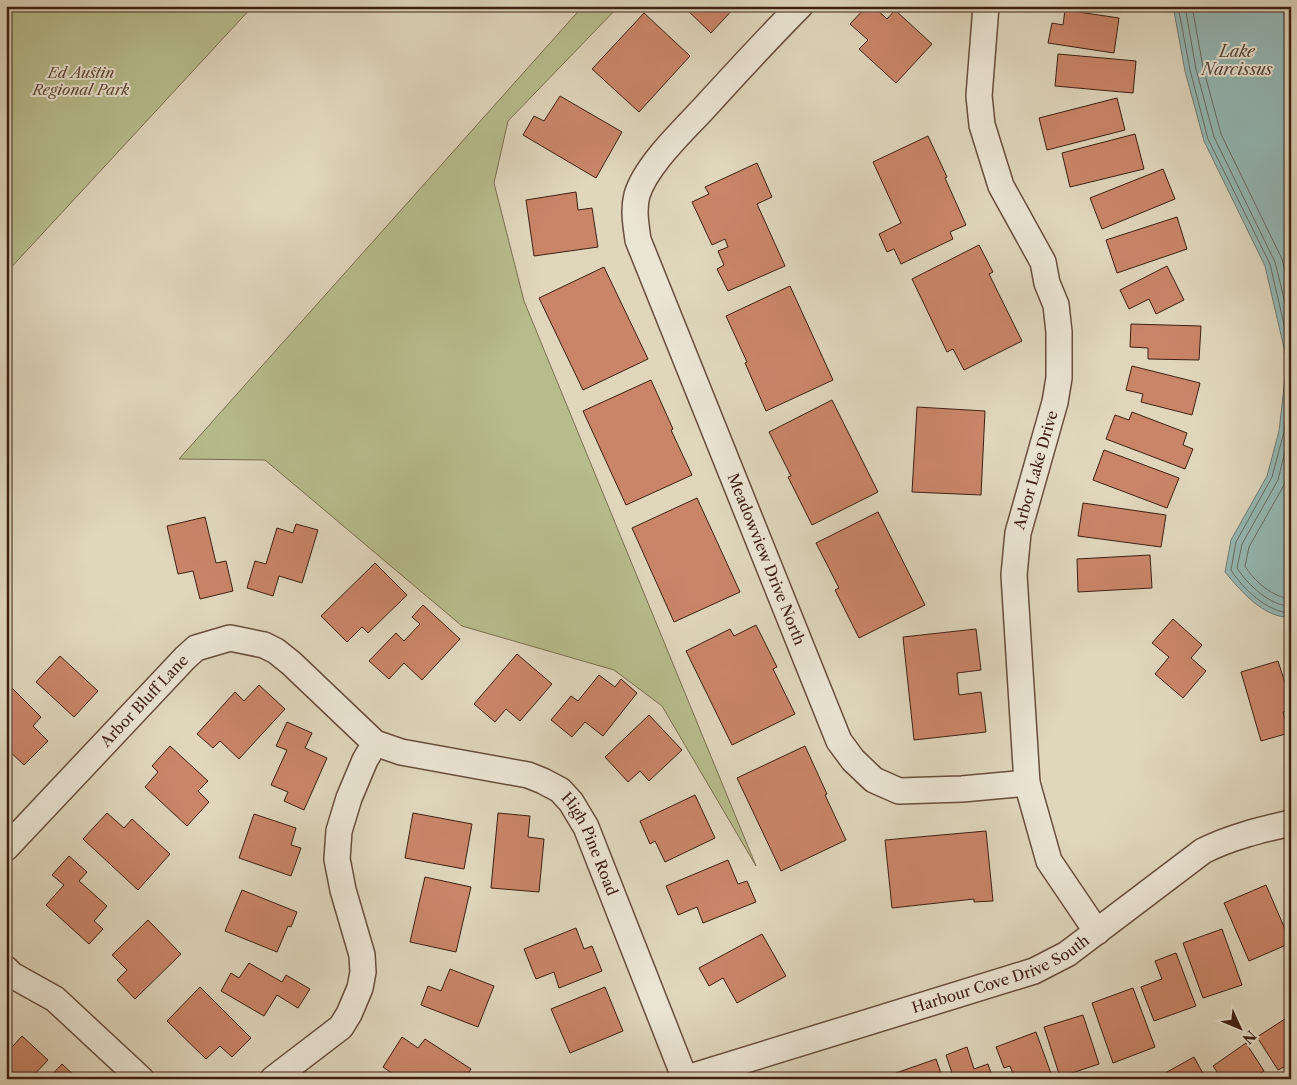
<svg xmlns="http://www.w3.org/2000/svg" width="1297" height="1085" viewBox="0 0 1297 1085" font-family="'Libre Caslon Text',serif">
<style>
.green{fill:#b7bc8d;stroke:#7a6e50}
.water{fill:#94b8b5;stroke:#717b74}
.lines{fill:none;stroke-linecap:round;stroke-linejoin:round}
.shore{stroke:#686c64;stroke-width:1}
.building{fill:#ca8569;stroke:#3d2012}
.street-casing{stroke:#664e3c;stroke-width:28}
.path{stroke:#3d2012;stroke-width:3;stroke-dasharray:1 2.5;stroke-linecap:butt}
.street{stroke:#eae4d3;stroke-width:25}
.labels{text-anchor:middle;stroke-width:4;stroke-linejoin:round;paint-order:stroke}
.park-label{font-size:15px;font-style:italic;fill:#5c4731;stroke:#eae4d3}
.street-label{font-size:15px;fill:#3d2012;stroke:#eae4d3}
.water-label{font-size:16px;font-style:italic;fill:#53463b;stroke:#eae4d3}
</style>
<rect width="100%" height="100%" fill="#dfd6bc"/>
<filter id="stains"><feTurbulence type="fractalNoise" baseFrequency=".004" numOctaves="4"/><feColorMatrix values="0 0 0 0 .2 0 0 0 0 .09 0 0 0 0 .02 0 0 0 .5 -.17"/></filter>
<radialGradient id="worn" r=".72"><stop offset=".6" stop-color="#630" stop-opacity="0"/><stop offset="1" stop-color="#630" stop-opacity=".3"/></radialGradient>
<g class="green">
<polygon points="6,6 253,6 6,273"/>
<polygon points="583,6 619,6 508,121 494,183 524,301 756,866 662,706 614,670 462,626 265,460 179,459"/>
</g>
<path class="water" d="M1173,6H1291V617C1264,619 1240,590 1225,572L1231,540L1267,476L1279,431L1287,361L1265,266L1204,141L1185,71Z"/>
<g class="lines">
<g class="shore">
<polyline points="1178,6 1190,70 1208,139 1270,264 1291,355"/>
<polyline points="1185,6 1196,69 1214,137 1275,262 1291,327"/>
<polyline points="1192,6 1203,67 1221,134 1282,259 1291,294"/>
<path d="M1291,374L1284,432L1272,477L1236,542L1231,570C1242,588 1268,613 1291,613"/>
<path d="M1291,427L1278,480L1242,544L1237,568C1247,584 1271,607 1291,606"/>
<path d="M1291,461L1284,485L1249,547L1245,566C1254,581 1272,597 1291,599"/>
</g>
</g>
<g class="building">
<polygon points="683,6 736,6 711,33"/>
<polygon points="867,6 873,6 887,19 895,10 932,44 896,83 859,49 868,40 850,24"/>
<polygon points="1092,6 1122,6 1121,12"/>
<polygon points="1065,10 1119,18 1114,53 1048,43 1052,23 1063,25"/>
<polygon points="644,13 690,56 639,112 592,69"/>
<polygon points="1058,54 1136,61 1133,93 1055,86"/>
<polygon points="560,96 622,132 596,178 523,135 534,116 544,121"/>
<polygon points="1117,98 1125,130 1047,150 1039,118"/>
<polygon points="1135,134 1144,169 1070,187 1062,153"/>
<polygon points="928,136 947,177 945,178 966,225 950,232 953,239 901,264 894,249 887,252 879,234 901,223 873,162"/>
<polygon points="757,163 772,197 757,204 785,266 728,291 717,269 724,265 718,251 728,247 725,239 712,245 692,202 709,194 705,187"/>
<polygon points="1163,169 1175,199 1102,229 1090,198"/>
<polygon points="576,192 578,210 592,208 598,247 534,256 526,200"/>
<polygon points="1177,217 1187,249 1117,273 1106,240"/>
<polygon points="979,245 993,272 989,274 1022,341 964,370 953,349 947,352 912,279"/>
<polygon points="1167,266 1184,300 1156,314 1149,299 1129,309 1120,290"/>
<polygon points="604,267 648,359 583,390 539,298"/>
<polygon points="790,286 833,380 766,411 745,363 747,362 726,316"/>
<polygon points="1131,324 1201,326 1199,360 1148,359 1148,348 1130,347"/>
<polygon points="1132,366 1200,383 1192,415 1141,402 1143,394 1126,390"/>
<polygon points="651,380 673,429 671,430 692,475 626,505 583,411"/>
<polygon points="832,400 878,492 812,525 788,477 791,476 769,432"/>
<polygon points="917,407 985,411 981,495 912,492"/>
<polygon points="1132,412 1187,433 1183,445 1193,449 1185,469 1106,439 1115,415 1129,420"/>
<polygon points="1104,450 1179,478 1167,508 1093,480"/>
<polygon points="697,498 740,592 674,622 632,528"/>
<polygon points="1083,503 1166,515 1161,547 1078,536"/>
<polygon points="878,512 925,605 859,638 835,590 839,588 816,543"/>
<polygon points="205,517 216,563 226,561 233,591 200,599 193,571 178,574 167,526"/>
<polygon points="296,524 318,530 302,583 279,576 273,596 247,588 255,561 266,564 277,528 293,533"/>
<polygon points="1150,555 1152,588 1078,592 1077,559"/>
<polygon points="375,563 407,595 368,633 362,627 347,642 321,616"/>
<polygon points="423,605 460,639 422,680 404,663 389,679 369,661 396,633 404,641 420,624 412,617"/>
<polygon points="1173,619 1202,645 1191,658 1206,671 1183,698 1155,674 1169,657 1152,643"/>
<polygon points="756,625 777,667 773,669 795,714 732,745 686,651 730,629 734,636"/>
<polygon points="976,629 981,670 957,673 959,695 981,692 986,732 914,740 903,637"/>
<polygon points="517,654 552,684 520,721 506,709 495,722 474,704"/>
<polygon points="60,656 98,691 74,717 36,682"/>
<polygon points="1278,661 1291,702 1291,710 1283,712 1289,733 1261,741 1241,672"/>
<polygon points="599,675 615,687 621,679 637,693 603,736 585,722 572,737 551,720 571,696 578,701"/>
<polygon points="6,682 41,717 33,726 48,741 24,765 6,748"/>
<polygon points="259,685 285,709 239,759 220,741 213,748 197,734 235,692 244,701"/>
<polygon points="649,715 682,750 649,781 640,771 628,782 605,757"/>
<polygon points="287,722 312,733 305,748 327,758 304,810 284,801 288,792 271,785 287,750 276,746"/>
<polygon points="170,746 208,781 198,791 209,802 187,826 145,787 158,772 152,766"/>
<polygon points="805,746 827,794 825,795 846,840 781,871 737,778"/>
<polygon points="695,795 715,838 665,862 655,841 650,844 640,821"/>
<polygon points="107,813 124,828 132,819 170,854 138,890 83,839"/>
<polygon points="413,813 472,824 464,869 405,858"/>
<polygon points="498,813 530,816 528,837 544,839 539,892 491,888"/>
<polygon points="254,814 296,828 291,845 301,848 291,876 239,858"/>
<polygon points="986,831 993,901 974,902 974,899 892,908 885,840"/>
<polygon points="69,856 87,872 79,881 107,906 94,921 103,929 89,944 46,905 64,885 52,875"/>
<polygon points="728,860 738,884 747,881 756,902 703,923 697,907 678,915 666,886"/>
<polygon points="425,877 471,887 456,952 410,942"/>
<polygon points="1266,885 1291,943 1249,961 1224,903"/>
<polygon points="1291,886 1291,903 1285,888"/>
<polygon points="242,890 297,912 291,927 288,926 277,952 225,931"/>
<polygon points="148,920 181,954 135,999 117,980 127,970 112,955"/>
<polygon points="576,928 584,949 592,946 602,971 559,988 554,972 536,979 524,949"/>
<polygon points="1222,929 1242,985 1203,998 1183,943"/>
<polygon points="762,934 786,976 737,1003 723,978 709,986 699,968"/>
<polygon points="1176,953 1196,1006 1154,1021 1141,987 1162,979 1155,961"/>
<polygon points="249,963 282,982 286,975 310,989 298,1008 277,995 264,1016 221,991 231,973 239,978"/>
<polygon points="450,969 494,986 478,1027 421,1005 428,986 441,991"/>
<polygon points="200,987 251,1038 232,1057 220,1046 206,1059 167,1021"/>
<polygon points="605,987 623,1031 570,1053 551,1009"/>
<polygon points="1133,988 1155,1047 1113,1063 1092,1003"/>
<polygon points="1083,1015 1099,1064 1060,1077 1044,1027"/>
<polygon points="1288,1017 1291,1021 1291,1073 1286,1066 1278,1070 1257,1037"/>
<polygon points="1036,1032 1053,1079 1015,1079 1010,1066 1004,1068 996,1047"/>
<polygon points="22,1036 48,1060 30,1079 6,1079 6,1042 12,1047"/>
<polygon points="402,1037 418,1048 425,1039 471,1069 465,1079 400,1079 383,1067"/>
<polygon points="1246,1043 1264,1071 1252,1079 1222,1079 1213,1066"/>
<polygon points="967,1047 974,1069 988,1064 993,1079 954,1079 946,1055"/>
<polygon points="1194,1057 1206,1079 1159,1079 1158,1077"/>
<polygon points="936,1059 943,1079 895,1079 893,1074"/>
<polygon points="62,1064 78,1079 48,1079"/>
</g>
<g class="lines">
<defs>
<g id="street">
<path id="s1" d="M800,6C767,39 736,73 705,107C684,130 646,165 637,195C633,210 636,225 638,240L839,741L853,760L874,780L899,791L962,789L1027,783"/>
<polyline points="986,6 979,96 982,125 1001,186 1043,262 1047,283 1056,305 1059,332 1059,378 1055,402 1018,533 1014,575 1027,783 1049,861 1097,932"/>
<path id="s2" d="M6,848L185,658L196,648L230,638L264,645L276,651L291,663L375,743L401,752L528,775L543,781L560,790L571,802L586,827L685,1079"/>
<polyline points="6,969 12,975 55,999 141,1079"/>
<polyline points="273,1079 341,1027 349,1014 360,988 363,972 362,955 343,890 337,859 339,831 349,798 365,760 375,743"/>
<path id="s3" d="M684,1079L1034,971L1067,954L1203,851C1231,837 1260,830 1291,823"/>
</g>
</defs>
<use href="#street" class="street-casing"/>
<polyline class="path" points="6,12 12,6"/>
<use href="#street" class="street"/>
</g>
<g class="labels">
<g class="park-label">
<text x="81" y="78">Ed Austin<tspan x="81" dy="17">Regional Park</tspan></text>
</g>
<g class="street-label">
<text transform="translate(1036 470) rotate(-74)" y="5">Arbor Lake Drive</text>
<text dy="5" stroke="none"><textPath href="#s1" startOffset="640">Meadowview Drive North</textPath></text>
<text dy="5" stroke="none"><textPath href="#s2" startOffset="202">Arbor Bluff Lane</textPath></text>
<text dy="5" stroke="none"><textPath href="#s2" startOffset="749">High Pine Road</textPath></text>
<text dy="5" stroke="none"><textPath href="#s3" startOffset="334">Harbour Cove Drive South</textPath></text>
</g>
<g class="water-label">
<text x="1237" y="57">Lake<tspan x="1237" dy="18">Narcissus</tspan></text>
</g>
</g>
<rect width="1297" height="1085" fill="none" stroke="#dfd6bc" stroke-width="25"/>
<rect x="8" y="8" width="1282" height="1070" fill="none" stroke="#3d2012" stroke-width="2.5"/>
<rect x="12" y="12" width="1272" height="1060" fill="none" stroke="#3d2012"/>
<g transform="translate(1240 1028) rotate(134)" stroke="#eae4d3" stroke-width="4" paint-order="stroke">
<path d="M0-4L9 19L0 12L-9 19Z" fill="#3d2012"/>
<text y="-8" font-size="14" font-weight="bold" text-anchor="middle" fill="#3d2012">N</text>
</g>
<rect width="100%" height="100%" filter="url(#stains)"/>
<rect width="100%" height="100%" fill="url(#worn)"/>
</svg>
